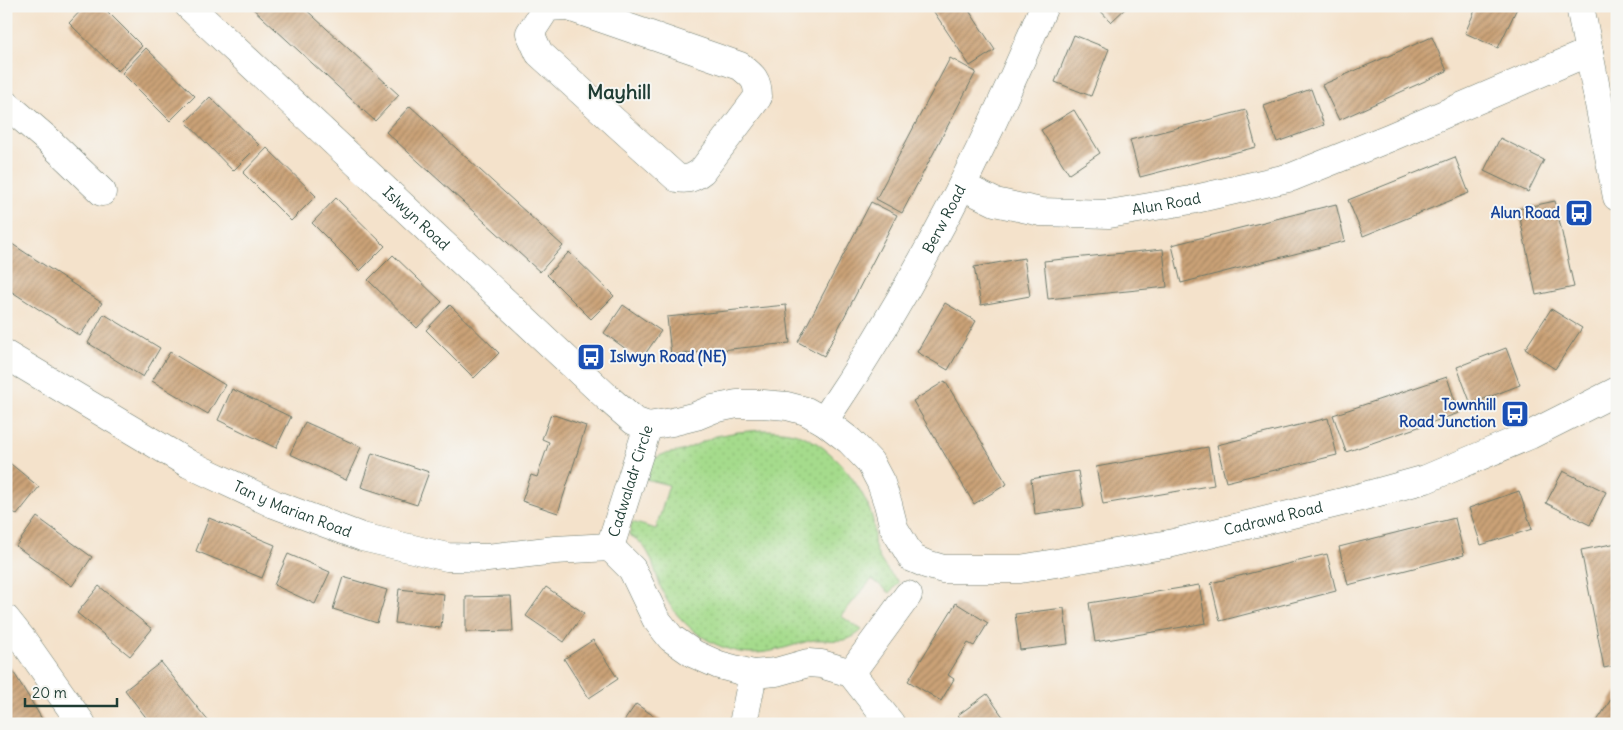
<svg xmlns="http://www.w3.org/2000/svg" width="1623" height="730" viewBox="0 0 1623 730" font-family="Delius,sans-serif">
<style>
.grass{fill:url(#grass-dots);stroke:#628c60}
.building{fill:url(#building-hatch)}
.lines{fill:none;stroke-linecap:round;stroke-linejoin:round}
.minor-casing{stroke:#6a7769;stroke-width:29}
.minor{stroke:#fff;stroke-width:28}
.labels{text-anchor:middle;stroke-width:4;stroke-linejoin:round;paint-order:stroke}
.street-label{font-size:15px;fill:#1f3d34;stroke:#f6f6f2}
.transit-label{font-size:15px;font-weight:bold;fill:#164399;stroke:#f6f6f2;text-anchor:end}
.district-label{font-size:20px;font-weight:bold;fill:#1f3d34;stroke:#f6f6f2}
</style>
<defs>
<pattern id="grass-dots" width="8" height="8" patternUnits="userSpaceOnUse" patternTransform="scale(1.25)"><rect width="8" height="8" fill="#a5db8c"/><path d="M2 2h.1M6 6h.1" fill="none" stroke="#8ebd79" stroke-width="1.8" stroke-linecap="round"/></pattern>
<pattern id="building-hatch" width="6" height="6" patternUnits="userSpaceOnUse" patternTransform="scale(1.25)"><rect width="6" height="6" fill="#cba277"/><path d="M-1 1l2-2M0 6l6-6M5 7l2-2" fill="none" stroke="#a48562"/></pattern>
</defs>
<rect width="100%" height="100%" fill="#f6f6f2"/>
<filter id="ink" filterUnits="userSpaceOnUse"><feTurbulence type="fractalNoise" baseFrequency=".02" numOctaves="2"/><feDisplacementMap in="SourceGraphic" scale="10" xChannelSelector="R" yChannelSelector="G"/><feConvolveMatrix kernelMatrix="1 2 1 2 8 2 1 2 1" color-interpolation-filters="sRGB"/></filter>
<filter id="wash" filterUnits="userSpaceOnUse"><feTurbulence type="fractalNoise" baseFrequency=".0096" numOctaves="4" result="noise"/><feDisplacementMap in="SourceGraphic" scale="20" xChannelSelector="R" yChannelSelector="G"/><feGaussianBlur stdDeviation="1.12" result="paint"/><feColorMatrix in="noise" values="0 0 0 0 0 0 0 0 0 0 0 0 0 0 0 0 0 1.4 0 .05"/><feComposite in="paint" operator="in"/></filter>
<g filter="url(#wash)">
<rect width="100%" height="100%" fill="#f4e2cb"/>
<path class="grass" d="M761,430C775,430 791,431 803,436C833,448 863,486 872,517C875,527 873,538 875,547C879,561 889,573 899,582L890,593L872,579L841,616L862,630C842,649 827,635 805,642C787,647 771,653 753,653C714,653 675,623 661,588C653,567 651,545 629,535L632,522L656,529L669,485L645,479L653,459L664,454L682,451L716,436L738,432Z"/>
<g id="blocks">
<g class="building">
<polygon points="85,6 102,6 142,46 118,71 69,23"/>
<polygon points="250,6 302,6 399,95 375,121"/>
<polygon points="930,6 966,6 995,50 970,66"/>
<polygon points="1096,6 1128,6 1111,22"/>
<polygon points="1477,6 1518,6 1498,48 1465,33"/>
<polygon points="1074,35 1109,49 1091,96 1055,82"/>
<polygon points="1432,37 1447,71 1339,120 1322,85"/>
<polygon points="146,48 195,96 170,121 122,73"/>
<polygon points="950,58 976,72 902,213 876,199"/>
<polygon points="1311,89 1324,125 1277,142 1264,106"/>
<polygon points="210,97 259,145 233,171 186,122"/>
<polygon points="410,106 563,246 540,272 386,132"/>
<polygon points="1074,110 1100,153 1069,174 1041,130"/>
<polygon points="1246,110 1256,147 1140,177 1130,140"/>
<polygon points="1500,138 1544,160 1528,192 1484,171"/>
<polygon points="267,148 316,196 291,221 243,173"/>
<polygon points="1455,157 1469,193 1363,236 1348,200"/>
<polygon points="336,198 385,246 360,271 312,223"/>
<polygon points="1555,201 1574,287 1536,295 1518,209"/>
<polygon points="871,202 897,215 824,356 798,342"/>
<polygon points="1336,204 1345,241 1181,283 1172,245"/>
<polygon points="6,240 102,303 80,336 6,288"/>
<polygon points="1163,249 1167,287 1048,299 1044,261"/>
<polygon points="569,252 614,296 591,319 547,275"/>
<polygon points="393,255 442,302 417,328 368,280"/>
<polygon points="1024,258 1030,296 981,305 974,267"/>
<polygon points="945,303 976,321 948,370 917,352"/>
<polygon points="450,305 499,353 474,378 426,330"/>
<polygon points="623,305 661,331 641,360 604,333"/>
<polygon points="786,305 790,343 671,355 667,317"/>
<polygon points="1551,309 1582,328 1555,369 1525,349"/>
<polygon points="104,314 160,348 143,377 88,343"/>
<polygon points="1506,348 1520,385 1471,404 1457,367"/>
<polygon points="170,352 225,385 208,414 152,381"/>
<polygon points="1447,377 1459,413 1346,452 1333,415"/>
<polygon points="945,381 1007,484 974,504 913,401"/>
<polygon points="232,389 291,417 276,448 218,420"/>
<polygon points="551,414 586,426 558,513 522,501 531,475 537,477 549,442 542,439"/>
<polygon points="1328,418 1337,455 1226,482 1217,445"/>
<polygon points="305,422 361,447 346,480 290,454"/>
<polygon points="1208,447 1214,485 1103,504 1096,467"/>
<polygon points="372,453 429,472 417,505 361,487"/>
<polygon points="6,460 39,487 17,515 6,506"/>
<polygon points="1078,471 1084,507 1035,514 1031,479"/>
<polygon points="1563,471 1606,492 1590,525 1546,503"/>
<polygon points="1519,491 1532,529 1481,545 1469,508"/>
<polygon points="37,517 92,557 72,586 16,546"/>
<polygon points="209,518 275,545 262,578 196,551"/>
<polygon points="1455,518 1464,555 1348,585 1339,547"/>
<polygon points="1617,543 1617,665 1604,668 1581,550"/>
<polygon points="288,554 330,572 315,604 274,585"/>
<polygon points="1327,554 1336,591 1220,621 1211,583"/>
<polygon points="343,577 387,590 377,623 333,609"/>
<polygon points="1199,585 1206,623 1095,642 1089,603"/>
<polygon points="99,586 152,629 130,656 77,613"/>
<polygon points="546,587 584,613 564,642 526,616"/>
<polygon points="399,589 444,594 441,628 395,623"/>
<polygon points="511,596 513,631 466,632 466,597"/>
<polygon points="956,603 988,623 974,646 968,643 948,675 954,679 941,701 908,681"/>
<polygon points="1064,608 1068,644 1020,650 1015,614"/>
<polygon points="593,640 618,679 589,698 564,659"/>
<polygon points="6,660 19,681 45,724 6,724"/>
<polygon points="161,662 205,717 211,724 151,724 125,690"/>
<polygon points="1617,690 1617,724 1595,724 1608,704"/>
<polygon points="987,694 1008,724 964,724 958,715"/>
<polygon points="636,704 666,724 622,724"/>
</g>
</g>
</g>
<g filter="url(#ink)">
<use href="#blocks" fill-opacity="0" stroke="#6a7769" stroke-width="1"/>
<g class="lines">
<defs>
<g id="minor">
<path id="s1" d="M189,6L610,400L634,421L648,426"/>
<path d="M566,6L740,66C753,76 758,80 758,97L702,171C693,178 688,180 677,178L539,53L530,33L547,7Z"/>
<polyline points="1580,6 1617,197"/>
<polyline points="6,104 49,141 102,192"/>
<path id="s2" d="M962,186L995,202L1041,212L1109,214L1191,200L1292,177L1391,137L1589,52"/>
<path id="s3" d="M6,355L189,464L274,504L362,537L447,557L487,558L555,550L610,547"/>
<path id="s4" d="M824,421C912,291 984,151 1044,6"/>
<path id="s5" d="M648,426L672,422L696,416L713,409L737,404H763L787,406L806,411L824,421L850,441L870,462L881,483L888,504L894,528L912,558L926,564L943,569H1020L1169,544L1346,501L1426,479L1530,435L1617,391"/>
<polyline points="610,547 632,569 656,619 671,638 694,654 719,665 753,674 776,672 808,663 821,664 851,673 908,595"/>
<path id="s6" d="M610,547L648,426"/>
<polyline points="6,619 25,643 82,724"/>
<polyline points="851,673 891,724"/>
<polyline points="743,724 753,674"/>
</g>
</defs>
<use href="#minor" class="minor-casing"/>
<use href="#minor" class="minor"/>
</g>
</g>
<defs>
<symbol id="bus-square" viewBox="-11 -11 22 22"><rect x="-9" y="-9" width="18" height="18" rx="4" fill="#1a4fb4" stroke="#f6f6f2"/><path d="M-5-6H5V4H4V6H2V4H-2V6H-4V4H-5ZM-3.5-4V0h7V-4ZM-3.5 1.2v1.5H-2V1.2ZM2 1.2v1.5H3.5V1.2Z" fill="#fff"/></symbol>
</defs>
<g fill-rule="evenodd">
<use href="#bus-square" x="1563" y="197" width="32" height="32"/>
<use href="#bus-square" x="575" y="341" width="32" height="32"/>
<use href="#bus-square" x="1499" y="398" width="32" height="32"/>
</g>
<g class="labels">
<g class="street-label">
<text dy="5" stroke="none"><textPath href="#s2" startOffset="210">Alun Road</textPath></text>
<text dy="5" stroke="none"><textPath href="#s1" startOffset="311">Islwyn Road</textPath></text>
<text dy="5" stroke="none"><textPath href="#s4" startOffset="235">Berw Road</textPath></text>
<text dy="5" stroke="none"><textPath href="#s6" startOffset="69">Cadwaladr Circle</textPath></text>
<text dy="5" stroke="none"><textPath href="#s3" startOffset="326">Tan y Marian Road</textPath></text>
<text dy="5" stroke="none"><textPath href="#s5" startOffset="718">Cadrawd Road</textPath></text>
</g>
<g class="transit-label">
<text x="1560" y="218">Alun Road</text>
<text x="610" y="362" text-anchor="start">Islwyn Road (NE)</text>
<text x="1496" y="410">Townhill<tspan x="1496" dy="17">Road Junction</tspan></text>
</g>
<g class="district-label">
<text x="619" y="99">Mayhill</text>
</g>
</g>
<rect width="1623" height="730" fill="none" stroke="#f6f6f2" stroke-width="25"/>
<path d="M25 698v8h92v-8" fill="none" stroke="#1f3d34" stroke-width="2.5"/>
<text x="32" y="698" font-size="15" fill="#1f3d34" stroke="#f6f6f2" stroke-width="4" paint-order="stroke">20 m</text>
</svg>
